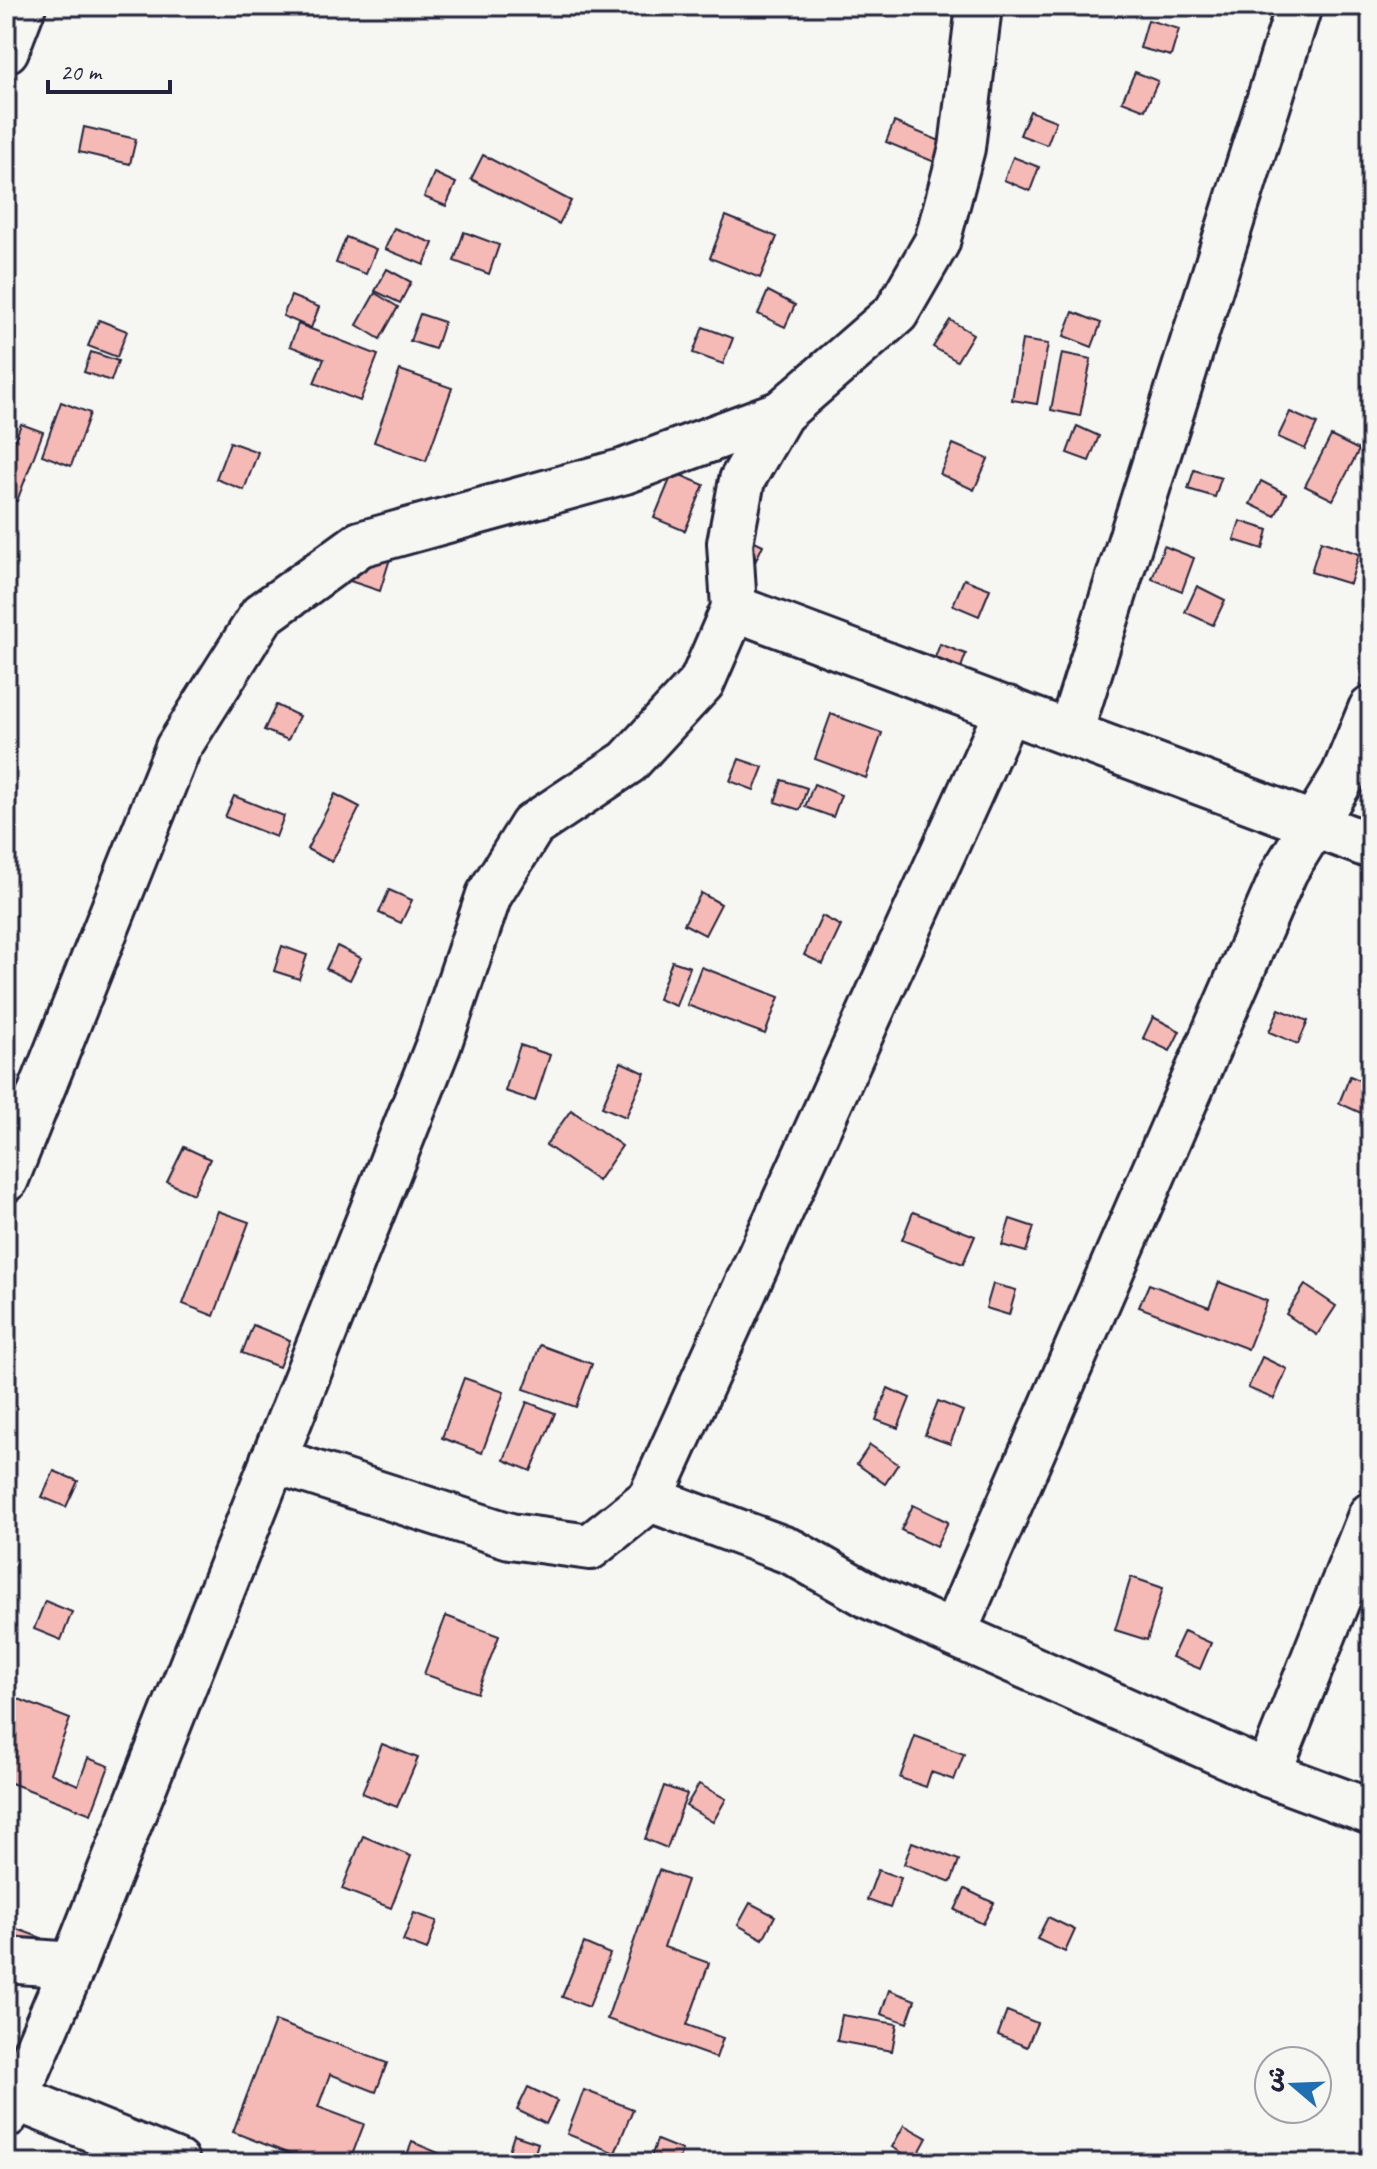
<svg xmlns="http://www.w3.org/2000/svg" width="1377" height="2169" viewBox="0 0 1377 2169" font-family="Caveat,'Playpen Sans Arabic',sans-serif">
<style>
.building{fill:#f6bab6;stroke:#22223b;stroke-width:2}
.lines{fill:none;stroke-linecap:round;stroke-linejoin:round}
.minor-casing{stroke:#22223b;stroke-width:50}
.minor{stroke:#f6f6f2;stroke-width:44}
</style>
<rect width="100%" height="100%" fill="#f6f6f2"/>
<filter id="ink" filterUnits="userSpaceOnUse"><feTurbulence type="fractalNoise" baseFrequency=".0125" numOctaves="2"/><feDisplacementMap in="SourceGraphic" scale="16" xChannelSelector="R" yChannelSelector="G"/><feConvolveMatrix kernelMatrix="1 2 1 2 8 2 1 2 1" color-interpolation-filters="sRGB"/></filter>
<g filter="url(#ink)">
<g class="building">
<polygon points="1148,20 1179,29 1171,56 1140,48"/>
<polygon points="1135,72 1158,81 1145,110 1122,101"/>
<polygon points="1030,111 1056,121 1047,145 1020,135"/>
<polygon points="894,122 945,143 937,163 886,142"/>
<polygon points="84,127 136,139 130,164 79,152"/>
<polygon points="483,155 571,201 559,224 471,179"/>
<polygon points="1013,157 1039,167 1030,191 1004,180"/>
<polygon points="434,173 456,183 446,206 424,197"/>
<polygon points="726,216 777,237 760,278 710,258"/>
<polygon points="394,228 433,243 424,265 385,249"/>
<polygon points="464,232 499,245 489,274 454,261"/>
<polygon points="346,237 376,249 366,274 336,263"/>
<polygon points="387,269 411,282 400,303 375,291"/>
<polygon points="768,291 795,305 785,327 758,314"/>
<polygon points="375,293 398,307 380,339 357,325"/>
<polygon points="291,296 319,307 311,328 283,316"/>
<polygon points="1073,312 1101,323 1092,347 1064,336"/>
<polygon points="420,314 444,322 435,349 410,341"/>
<polygon points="99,320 127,331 117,357 88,346"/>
<polygon points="950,320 973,334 957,361 933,347"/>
<polygon points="298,324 378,355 360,401 314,383 324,359 290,346"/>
<polygon points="703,327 733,338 723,364 693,353"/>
<polygon points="1022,340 1048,344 1037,404 1012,400"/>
<polygon points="91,352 118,361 111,381 84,372"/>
<polygon points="1062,353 1091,359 1080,416 1051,410"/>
<polygon points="400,370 452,388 426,461 374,442"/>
<polygon points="61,402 90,413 71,466 42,455"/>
<polygon points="1290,412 1317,424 1305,449 1278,437"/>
<polygon points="21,424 43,432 17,501 6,497 6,465"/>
<polygon points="1077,426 1099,436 1089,461 1067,453"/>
<polygon points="1331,436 1359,450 1333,500 1305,486"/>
<polygon points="230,442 258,452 244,490 216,479"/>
<polygon points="953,444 988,459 974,490 940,474"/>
<polygon points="1194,470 1221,478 1215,497 1188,489"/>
<polygon points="673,472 704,485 685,531 654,518"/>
<polygon points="1261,481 1286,494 1275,516 1250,504"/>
<polygon points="1240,521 1268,530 1263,549 1234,540"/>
<polygon points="340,531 393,549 380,591 326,573"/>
<polygon points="738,533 763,545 750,573"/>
<polygon points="1321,541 1359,554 1350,584 1311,572"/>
<polygon points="1164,546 1194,558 1182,591 1152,579"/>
<polygon points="964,579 990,589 979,616 953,605"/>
<polygon points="1197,586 1225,600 1213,625 1185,612"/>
<polygon points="940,644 966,654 957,678 931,669"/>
<polygon points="276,705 299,716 288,740 264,730"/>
<polygon points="831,714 882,733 866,778 815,759"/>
<polygon points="739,759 763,767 754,790 730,781"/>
<polygon points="782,780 807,788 800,810 775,802"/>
<polygon points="814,784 841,795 833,817 805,807"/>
<polygon points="335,794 360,807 332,862 307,849"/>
<polygon points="234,796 284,816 276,837 225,817"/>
<polygon points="389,890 412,900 401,923 379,913"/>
<polygon points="701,893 721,904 705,935 684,924"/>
<polygon points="822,916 841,926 823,964 804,955"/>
<polygon points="282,946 307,955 299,979 274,971"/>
<polygon points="337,946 361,958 350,980 326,969"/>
<polygon points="672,961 690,967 676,1006 658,999"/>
<polygon points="701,967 779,997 765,1034 687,1005"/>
<polygon points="1279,1009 1308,1021 1298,1044 1269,1032"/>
<polygon points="1153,1017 1180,1031 1170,1051 1143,1038"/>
<polygon points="1370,1044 1371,1045 1371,1070 1364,1068"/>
<polygon points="520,1045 550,1055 535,1101 505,1091"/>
<polygon points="621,1062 645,1073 626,1117 602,1107"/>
<polygon points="1350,1076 1371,1085 1371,1095 1363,1114 1339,1103"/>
<polygon points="571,1110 622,1146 598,1181 546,1145"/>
<polygon points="184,1147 210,1159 193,1194 167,1182"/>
<polygon points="218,1211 249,1222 214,1316 183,1304"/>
<polygon points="913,1212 975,1236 963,1264 902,1240"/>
<polygon points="1010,1219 1034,1227 1026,1252 1002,1245"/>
<polygon points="1219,1282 1267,1301 1248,1349 1139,1307 1149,1284 1209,1307"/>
<polygon points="993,1284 1016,1290 1009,1315 986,1308"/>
<polygon points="1305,1285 1336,1306 1317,1335 1286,1314"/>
<polygon points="253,1325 290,1340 279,1367 242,1353"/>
<polygon points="540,1345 592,1364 576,1407 524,1389"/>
<polygon points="1262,1357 1287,1369 1274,1399 1248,1388"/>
<polygon points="464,1378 504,1392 482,1453 442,1438"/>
<polygon points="888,1388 910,1398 898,1428 876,1420"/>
<polygon points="938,1401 963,1411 950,1444 925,1435"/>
<polygon points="527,1402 555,1413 531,1471 504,1460"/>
<polygon points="870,1445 898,1464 885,1484 857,1464"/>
<polygon points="54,1471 78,1481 66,1507 42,1497"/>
<polygon points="913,1505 948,1522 936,1547 901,1530"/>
<polygon points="1131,1577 1163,1588 1147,1640 1115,1630"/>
<polygon points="45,1601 72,1612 61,1640 34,1629"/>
<polygon points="446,1616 499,1636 477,1693 424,1674"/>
<polygon points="1184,1631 1211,1643 1200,1669 1172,1657"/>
<polygon points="16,1698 70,1719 50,1773 78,1785 88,1758 109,1766 91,1814 6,1781 6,1723"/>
<polygon points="915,1736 964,1754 954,1780 931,1772 926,1787 900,1778"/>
<polygon points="382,1744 418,1758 397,1807 362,1793"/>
<polygon points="699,1784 726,1799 713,1822 686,1806"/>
<polygon points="664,1786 687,1794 667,1848 645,1839"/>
<polygon points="363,1836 411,1856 391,1908 342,1889"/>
<polygon points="912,1842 959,1860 951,1882 904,1864"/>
<polygon points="659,1870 687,1880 664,1947 709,1963 687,2025 723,2038 716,2058 607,2019"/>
<polygon points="878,1870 901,1878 890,1908 867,1900"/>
<polygon points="965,1889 994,1903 983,1924 955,1910"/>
<polygon points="750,1903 775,1916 763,1939 738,1925"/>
<polygon points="414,1913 437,1921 427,1950 403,1941"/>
<polygon points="1048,1917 1075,1930 1065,1952 1037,1939"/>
<polygon points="6,1925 42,1938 33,1961 6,1951"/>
<polygon points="584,1943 610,1954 589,2007 562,1997"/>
<polygon points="889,1990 915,2000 907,2023 881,2014"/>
<polygon points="1007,2011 1037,2023 1027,2047 998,2035"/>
<polygon points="842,2015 897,2024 892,2051 837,2041"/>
<polygon points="275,2021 387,2063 376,2092 330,2074 318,2107 364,2124 349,2163 313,2163 233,2132"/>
<polygon points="528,2087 557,2101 546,2124 517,2110"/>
<polygon points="584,2090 633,2109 615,2153 567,2134"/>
<polygon points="904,2125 927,2138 915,2160 892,2147"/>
<polygon points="514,2135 538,2143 532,2163 505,2163"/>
<polygon points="657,2140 682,2150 677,2163 649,2163"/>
<polygon points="412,2142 441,2154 438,2163 404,2163"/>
</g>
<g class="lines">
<defs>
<g id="minor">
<polyline points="6,50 23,6"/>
<polyline points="734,608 1371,846"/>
<polyline points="1070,733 1299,6"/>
<polyline points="6,1179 178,748 262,615 360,544 625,471 781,413"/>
<polyline points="273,1460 510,1536 590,1547 650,1499 1008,709"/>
<polyline points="650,1499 792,1552 871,1597 1268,1774 1371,1812"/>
<polyline points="954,1632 1285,871 1344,775 1371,709"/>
<polyline points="1268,1774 1371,1515"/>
<polyline points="6,1960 73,1965"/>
<polyline points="16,2098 177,2163"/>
<polyline points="6,2115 16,2098 73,1965 438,1046 489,895 532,826 628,762 702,682 734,608 730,543 742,480 781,413 896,313 937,242 962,148 979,6"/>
</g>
</defs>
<use href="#minor" class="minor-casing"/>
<use href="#minor" class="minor"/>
</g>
</g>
<rect width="1377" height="2169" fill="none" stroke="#f6f6f2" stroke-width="32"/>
<rect x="16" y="16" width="1345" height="2137" fill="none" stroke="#22223b" stroke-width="3" filter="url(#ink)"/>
<g transform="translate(1293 2085) rotate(289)"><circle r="38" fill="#f6f6f2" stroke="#a1a1a9" stroke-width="2"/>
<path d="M0-6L14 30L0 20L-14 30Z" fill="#1f6fb2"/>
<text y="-12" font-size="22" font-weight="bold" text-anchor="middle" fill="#22223b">ش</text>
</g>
<path d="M48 80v12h122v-12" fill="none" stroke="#22223b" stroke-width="4"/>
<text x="60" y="80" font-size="24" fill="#22223b" stroke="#f6f6f2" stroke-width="6" paint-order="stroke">20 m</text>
</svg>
